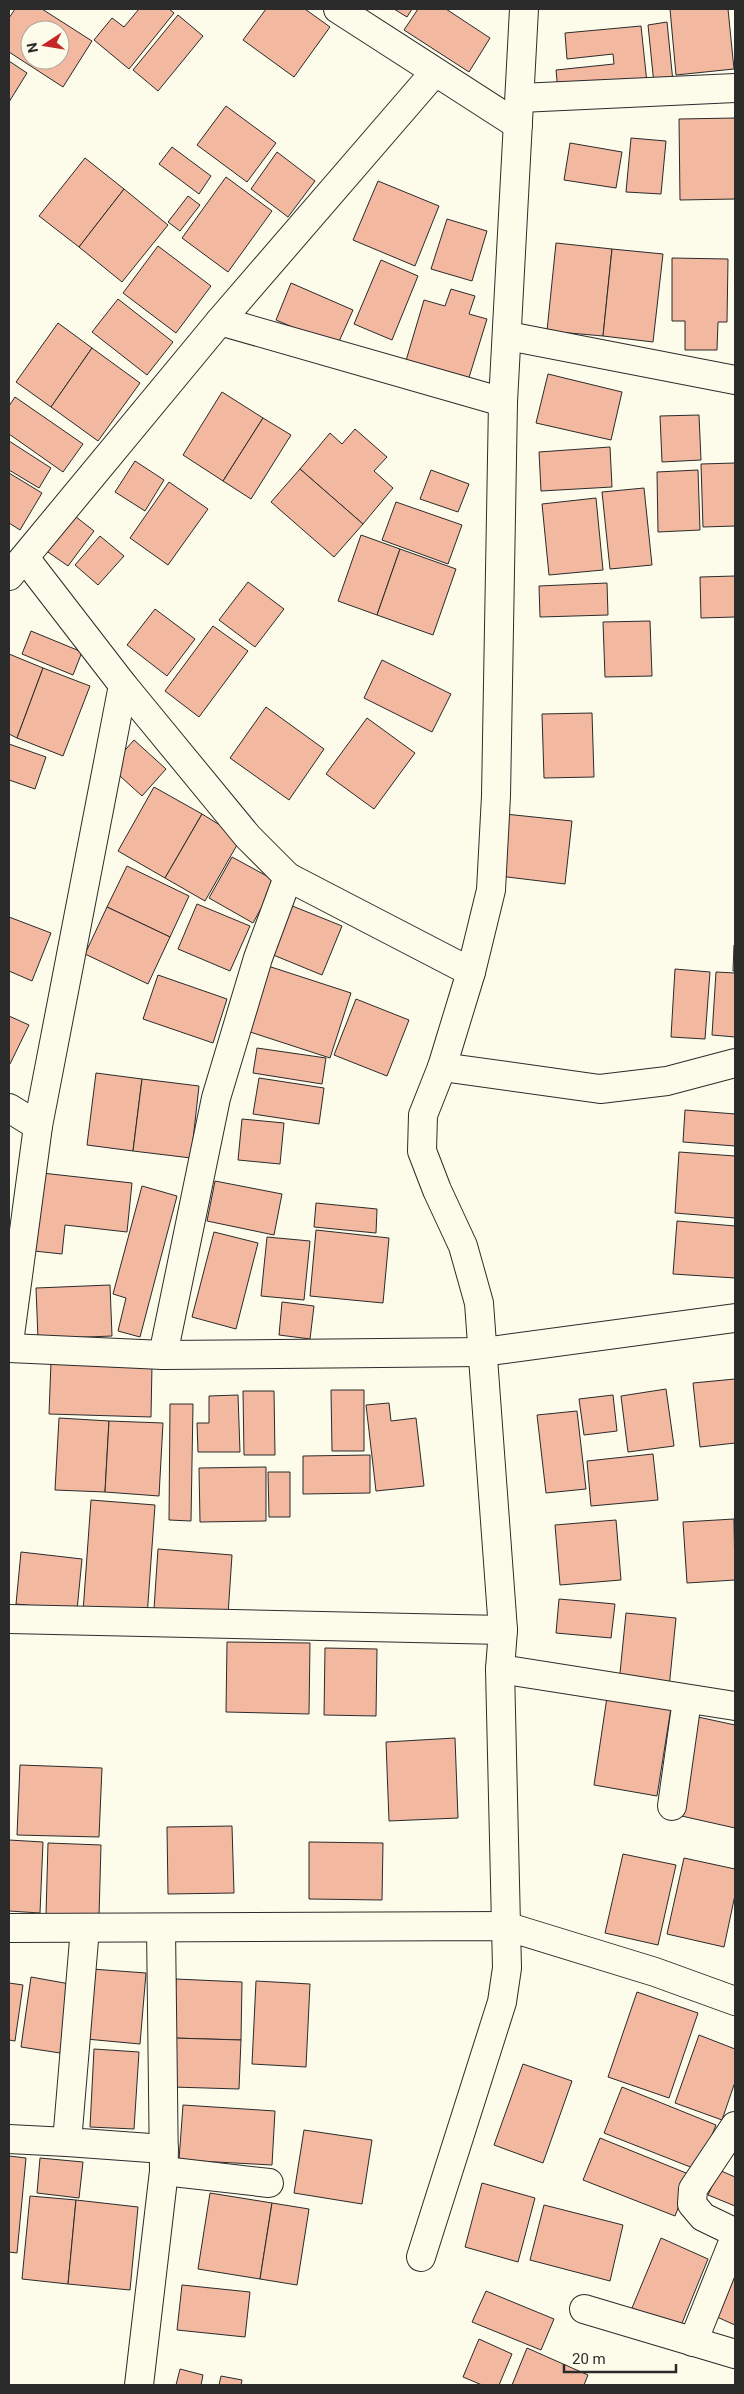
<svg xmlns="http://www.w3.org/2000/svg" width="744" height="2394" viewBox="0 0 744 2394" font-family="Roboto,sans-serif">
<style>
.building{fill:#f2b8a0;stroke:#2b2b2b;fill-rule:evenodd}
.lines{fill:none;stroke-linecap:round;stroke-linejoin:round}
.street-casing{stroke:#2b2b2b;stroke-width:30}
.street{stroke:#fdfbea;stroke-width:28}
</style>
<rect width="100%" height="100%" fill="#fdfbea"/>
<g class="building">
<path d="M15,9H42L92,41L63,87L9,52V18ZM30,30H60V60H30Z"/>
<polygon points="139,9 169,9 174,13 129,69 94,40 112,18 124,27"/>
<polygon points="266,9 305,9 330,27 294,77 243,40"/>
<polygon points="394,9 412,9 407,17"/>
<polygon points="418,9 446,9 490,38 469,72 404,30"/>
<polygon points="670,9 728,9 734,69 676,75"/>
<polygon points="178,15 203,36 158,91 133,70"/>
<polygon points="667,22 673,82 654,84 648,25"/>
<polygon points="641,26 647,83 558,91 556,70 614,64 613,54 567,59 565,33"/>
<polygon points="9,61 27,73 9,102"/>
<polygon points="226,106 276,143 247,182 197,145"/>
<polygon points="735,118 735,199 680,200 679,119"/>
<polygon points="631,138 666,141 661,194 626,192"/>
<polygon points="570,143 622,152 616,188 564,180"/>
<polygon points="172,147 211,176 199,194 159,164"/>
<polygon points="277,152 315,181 288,217 251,189"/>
<polygon points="85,158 124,189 79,247 39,216"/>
<polygon points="226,177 272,211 228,272 182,238"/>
<polygon points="378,181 439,206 415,266 353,240"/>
<polygon points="124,189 168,225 122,282 79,247"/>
<polygon points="188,196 200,205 180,231 168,222"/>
<polygon points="447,219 487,231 472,281 431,269"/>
<polygon points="556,243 612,249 603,336 547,331"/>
<polygon points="158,246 211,286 176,333 123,293"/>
<polygon points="612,249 663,254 653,342 603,336"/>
<polygon points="672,258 728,259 727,322 718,322 717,350 685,350 685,321 672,321"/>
<polygon points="381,260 418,276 392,340 354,324"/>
<polygon points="291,283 353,310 337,346 276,320"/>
<polygon points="451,289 475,296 469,314 487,319 467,384 405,364 424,300 445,306"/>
<polygon points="118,299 173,342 147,375 92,332"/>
<polygon points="58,323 92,348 51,407 16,382"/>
<polygon points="92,348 140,383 98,441 51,407"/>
<polygon points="548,374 622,392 611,440 536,423"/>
<polygon points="222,392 263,418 223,481 183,455"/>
<polygon points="15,397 83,444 63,472 9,434 9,406"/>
<polygon points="699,415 701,460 662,462 660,416"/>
<polygon points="263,418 291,435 251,499 223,481"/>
<polygon points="355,429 387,457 374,471 393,488 363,524 300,469 330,433 342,444"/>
<polygon points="9,441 51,468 39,488 9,470"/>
<polygon points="610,447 612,487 541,491 539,452"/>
<polygon points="135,461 164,480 145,511 115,492"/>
<polygon points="735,463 735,526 703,527 701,464"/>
<polygon points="300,469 363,524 334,557 271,502"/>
<polygon points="431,470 469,484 458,512 420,499"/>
<polygon points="698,470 700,530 658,532 657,472"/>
<polygon points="9,473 42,493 20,530 9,523"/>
<polygon points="169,482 208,509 168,565 130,538"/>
<polygon points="644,488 652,565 610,569 602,492"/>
<polygon points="596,498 603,570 549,575 542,504"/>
<polygon points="396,502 462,525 448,564 382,540"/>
<polygon points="71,513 94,531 68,566 45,550"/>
<polygon points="361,535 400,549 377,615 338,601"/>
<polygon points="100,536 124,556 98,585 75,565"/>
<polygon points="400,549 456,569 433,635 377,615"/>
<polygon points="735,576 735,617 701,618 700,577"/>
<polygon points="248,582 284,609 255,647 219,620"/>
<polygon points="607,583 608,615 540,617 539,586"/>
<polygon points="155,609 195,639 167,676 127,645"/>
<polygon points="650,621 652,676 605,677 603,622"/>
<polygon points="213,626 248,651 199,717 165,691"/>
<polygon points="31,631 82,652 73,675 22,654"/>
<polygon points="9,654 43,668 17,738 9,734"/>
<polygon points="382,660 451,694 432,732 364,698"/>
<polygon points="43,668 90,686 63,756 17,738"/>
<polygon points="266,707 324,749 289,800 230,758"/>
<polygon points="592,713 594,777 544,778 542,714"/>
<polygon points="367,718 415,753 374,809 326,774"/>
<polygon points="134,740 166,769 142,796 110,767"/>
<polygon points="9,744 46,757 35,789 9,780"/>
<polygon points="154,787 202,814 165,878 118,851"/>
<polygon points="202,814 241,838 205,901 165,878"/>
<polygon points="505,814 572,821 565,884 499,876"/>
<polygon points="232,857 276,881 253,923 209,898"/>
<polygon points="127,866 189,896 170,937 107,907"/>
<polygon points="285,903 342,926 322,975 266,952"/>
<polygon points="197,904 250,926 230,971 178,949"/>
<polygon points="107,907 170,937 148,984 85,954"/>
<polygon points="9,917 51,933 32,981 9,971"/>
<polygon points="734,945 735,946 735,971 733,971"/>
<polygon points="268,966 351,993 330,1058 247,1031"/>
<polygon points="675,969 710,972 705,1039 671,1037"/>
<polygon points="716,972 735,973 735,1037 712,1035"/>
<polygon points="158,975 227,999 213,1043 143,1019"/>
<polygon points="356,999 409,1020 387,1076 334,1055"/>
<polygon points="9,1016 29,1025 10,1064 9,1063"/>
<polygon points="257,1048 326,1058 322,1084 253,1073"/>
<polygon points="96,1073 142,1079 133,1151 87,1145"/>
<polygon points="259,1078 324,1088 319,1124 253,1114"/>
<polygon points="142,1079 199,1086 191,1158 133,1151"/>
<polygon points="685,1110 735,1114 735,1146 683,1142"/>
<polygon points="242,1119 284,1123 280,1164 238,1160"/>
<polygon points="679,1152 735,1156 735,1218 675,1213"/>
<polygon points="42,1173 132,1183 127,1232 65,1225 62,1254 34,1251"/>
<polygon points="215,1181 282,1194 274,1235 207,1221"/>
<polygon points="142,1186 177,1196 140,1337 118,1331 126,1298 113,1294"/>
<polygon points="316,1203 377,1209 376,1233 314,1227"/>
<polygon points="677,1221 735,1226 735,1278 673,1274"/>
<polygon points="316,1230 389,1238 383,1303 310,1296"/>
<polygon points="214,1232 258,1243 236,1329 192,1317"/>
<polygon points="267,1237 310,1241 304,1300 261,1296"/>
<polygon points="110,1285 112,1336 38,1339 36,1288"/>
<polygon points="282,1302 314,1306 310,1339 279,1335"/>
<polygon points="51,1362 152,1365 151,1417 49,1414"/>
<polygon points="735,1379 735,1443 700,1447 693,1383"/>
<polygon points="666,1389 674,1446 628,1452 621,1396"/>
<polygon points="331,1390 364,1390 364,1451 332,1451"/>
<polygon points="243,1391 274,1391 275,1455 244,1455"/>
<polygon points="238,1395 240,1452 198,1452 197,1423 209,1423 209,1396"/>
<polygon points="613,1395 617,1431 584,1435 579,1399"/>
<polygon points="389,1403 391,1421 416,1418 424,1486 376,1491 366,1405"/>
<polygon points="170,1404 193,1404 191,1521 169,1520"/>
<polygon points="577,1411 586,1489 546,1493 537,1415"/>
<polygon points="59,1418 109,1421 105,1492 55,1490"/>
<polygon points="109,1421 163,1423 159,1496 105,1492"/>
<polygon points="653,1454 658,1500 591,1506 587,1461"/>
<polygon points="370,1455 370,1493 303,1494 303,1456"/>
<polygon points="266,1467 266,1521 200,1522 199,1468"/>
<polygon points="268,1472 290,1472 290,1517 269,1517"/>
<polygon points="91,1500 155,1505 147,1617 83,1612"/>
<polygon points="734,1519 735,1580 687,1583 683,1522"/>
<polygon points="616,1520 621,1580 560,1585 555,1525"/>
<polygon points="158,1549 232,1555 228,1615 154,1609"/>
<polygon points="21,1552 82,1559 77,1610 16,1604"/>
<polygon points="559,1599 615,1604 611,1638 556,1633"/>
<polygon points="626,1613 676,1618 669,1688 619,1683"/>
<polygon points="227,1642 310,1643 309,1714 226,1712"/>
<polygon points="325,1648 377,1649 376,1716 324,1715"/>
<polygon points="607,1697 671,1708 657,1796 594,1785"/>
<polygon points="698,1717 735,1725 735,1828 677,1815"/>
<polygon points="455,1738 458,1818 389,1821 386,1742"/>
<polygon points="20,1765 102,1768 99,1837 17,1835"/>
<polygon points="232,1826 234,1893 168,1894 167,1827"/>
<polygon points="9,1840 43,1842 40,1913 9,1911"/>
<polygon points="309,1842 383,1843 382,1900 309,1899"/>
<polygon points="48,1843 101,1845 99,1917 46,1915"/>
<polygon points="623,1854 676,1865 658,1945 605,1933"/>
<polygon points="684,1858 735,1869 735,1895 724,1947 667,1934"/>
<polygon points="92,1969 146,1973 140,2044 86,2039"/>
<polygon points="31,1977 70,1984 60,2053 21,2047"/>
<polygon points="176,1979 242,1982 241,2040 173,2038"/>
<polygon points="256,1981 310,1984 306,2067 252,2064"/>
<polygon points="9,1983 23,1985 15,2041 9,2040"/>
<polygon points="637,1992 698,2013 669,2098 608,2077"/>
<polygon points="699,2035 735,2049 735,2082 722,2120 675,2103"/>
<polygon points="173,2038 241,2040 239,2089 172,2087"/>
<polygon points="94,2049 139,2052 134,2129 90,2127"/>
<polygon points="523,2064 572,2081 543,2163 494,2145"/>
<polygon points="622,2087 716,2125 698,2170 604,2133"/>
<polygon points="183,2105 275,2111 272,2165 179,2160"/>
<polygon points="304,2130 372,2140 362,2204 294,2193"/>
<polygon points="600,2138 691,2175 675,2216 583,2180"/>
<polygon points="9,2156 26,2158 17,2253 9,2252"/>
<polygon points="40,2158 83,2162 79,2198 37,2193"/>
<polygon points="719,2170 735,2177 735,2206 708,2195"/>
<polygon points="482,2183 535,2198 518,2262 465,2247"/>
<polygon points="210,2193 272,2203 260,2279 198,2269"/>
<polygon points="30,2196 76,2200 68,2284 22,2279"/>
<polygon points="76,2200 138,2207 130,2290 68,2284"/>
<polygon points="272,2203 309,2209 297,2285 260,2279"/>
<polygon points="544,2205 623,2225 610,2281 530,2260"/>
<polygon points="661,2238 708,2259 680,2328 632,2308"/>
<polygon points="735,2271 735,2325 717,2317"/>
<polygon points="182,2285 250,2292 245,2337 177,2330"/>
<polygon points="486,2291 554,2319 541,2350 472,2322"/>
<polygon points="479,2339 512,2354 499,2385 482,2385 463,2377"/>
<polygon points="527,2348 588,2375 584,2385 512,2385"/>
<polygon points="180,2369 203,2375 201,2385 176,2385"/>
<polygon points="221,2376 242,2380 241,2385 219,2385"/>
</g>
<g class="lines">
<defs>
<g id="street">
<polyline points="338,9 518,125"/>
<polyline points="520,98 735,88"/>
<polyline points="220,321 503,402"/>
<polyline points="508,336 735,380"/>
<polyline points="25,558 123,685 248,837 288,877 471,972 491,890 496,796 503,402 524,9"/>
<polyline points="9,576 220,321 434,73"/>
<polyline points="471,972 442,1067 423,1115 422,1151 437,1190 463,1246 479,1303 503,1630"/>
<polyline points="442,1067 600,1089 667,1081 735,1063"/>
<polyline points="9,1108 38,1126"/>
<polyline points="9,1343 38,1126 123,685"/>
<polyline points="9,1348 163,1355 483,1352 735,1318"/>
<polyline points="163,1355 216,1098 258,958 288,877"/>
<polyline points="9,1619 503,1630 500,1669 507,1968 502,2002 421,2257"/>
<polyline points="500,1669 735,1706"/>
<polyline points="672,1806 687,1700"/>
<polyline points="9,1928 505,1926 655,1972 735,2001"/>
<polyline points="85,1928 67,2142 164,2149"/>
<polyline points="9,2139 67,2142"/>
<polyline points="164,2171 269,2183"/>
<polyline points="584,2309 735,2354"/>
<polyline points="693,2342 733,2242 732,2231 703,2217 692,2204 693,2189 735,2126"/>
<polyline points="139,2385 164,2171 161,1928"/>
</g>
</defs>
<use href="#street" class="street-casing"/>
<use href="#street" class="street"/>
</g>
<rect width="744" height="2394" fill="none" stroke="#2b2b2b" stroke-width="20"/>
<g transform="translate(45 45) rotate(258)"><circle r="24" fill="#fdfbea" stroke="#a9a89e"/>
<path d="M0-4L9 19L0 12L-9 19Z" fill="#c62828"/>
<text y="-8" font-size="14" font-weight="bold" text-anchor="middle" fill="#2b2b2b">N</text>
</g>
<path d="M564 2364v8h112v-8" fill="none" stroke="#2b2b2b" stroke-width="2.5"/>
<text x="572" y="2364" font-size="15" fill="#2b2b2b" stroke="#fdfbea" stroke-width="4" paint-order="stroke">20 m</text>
</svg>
